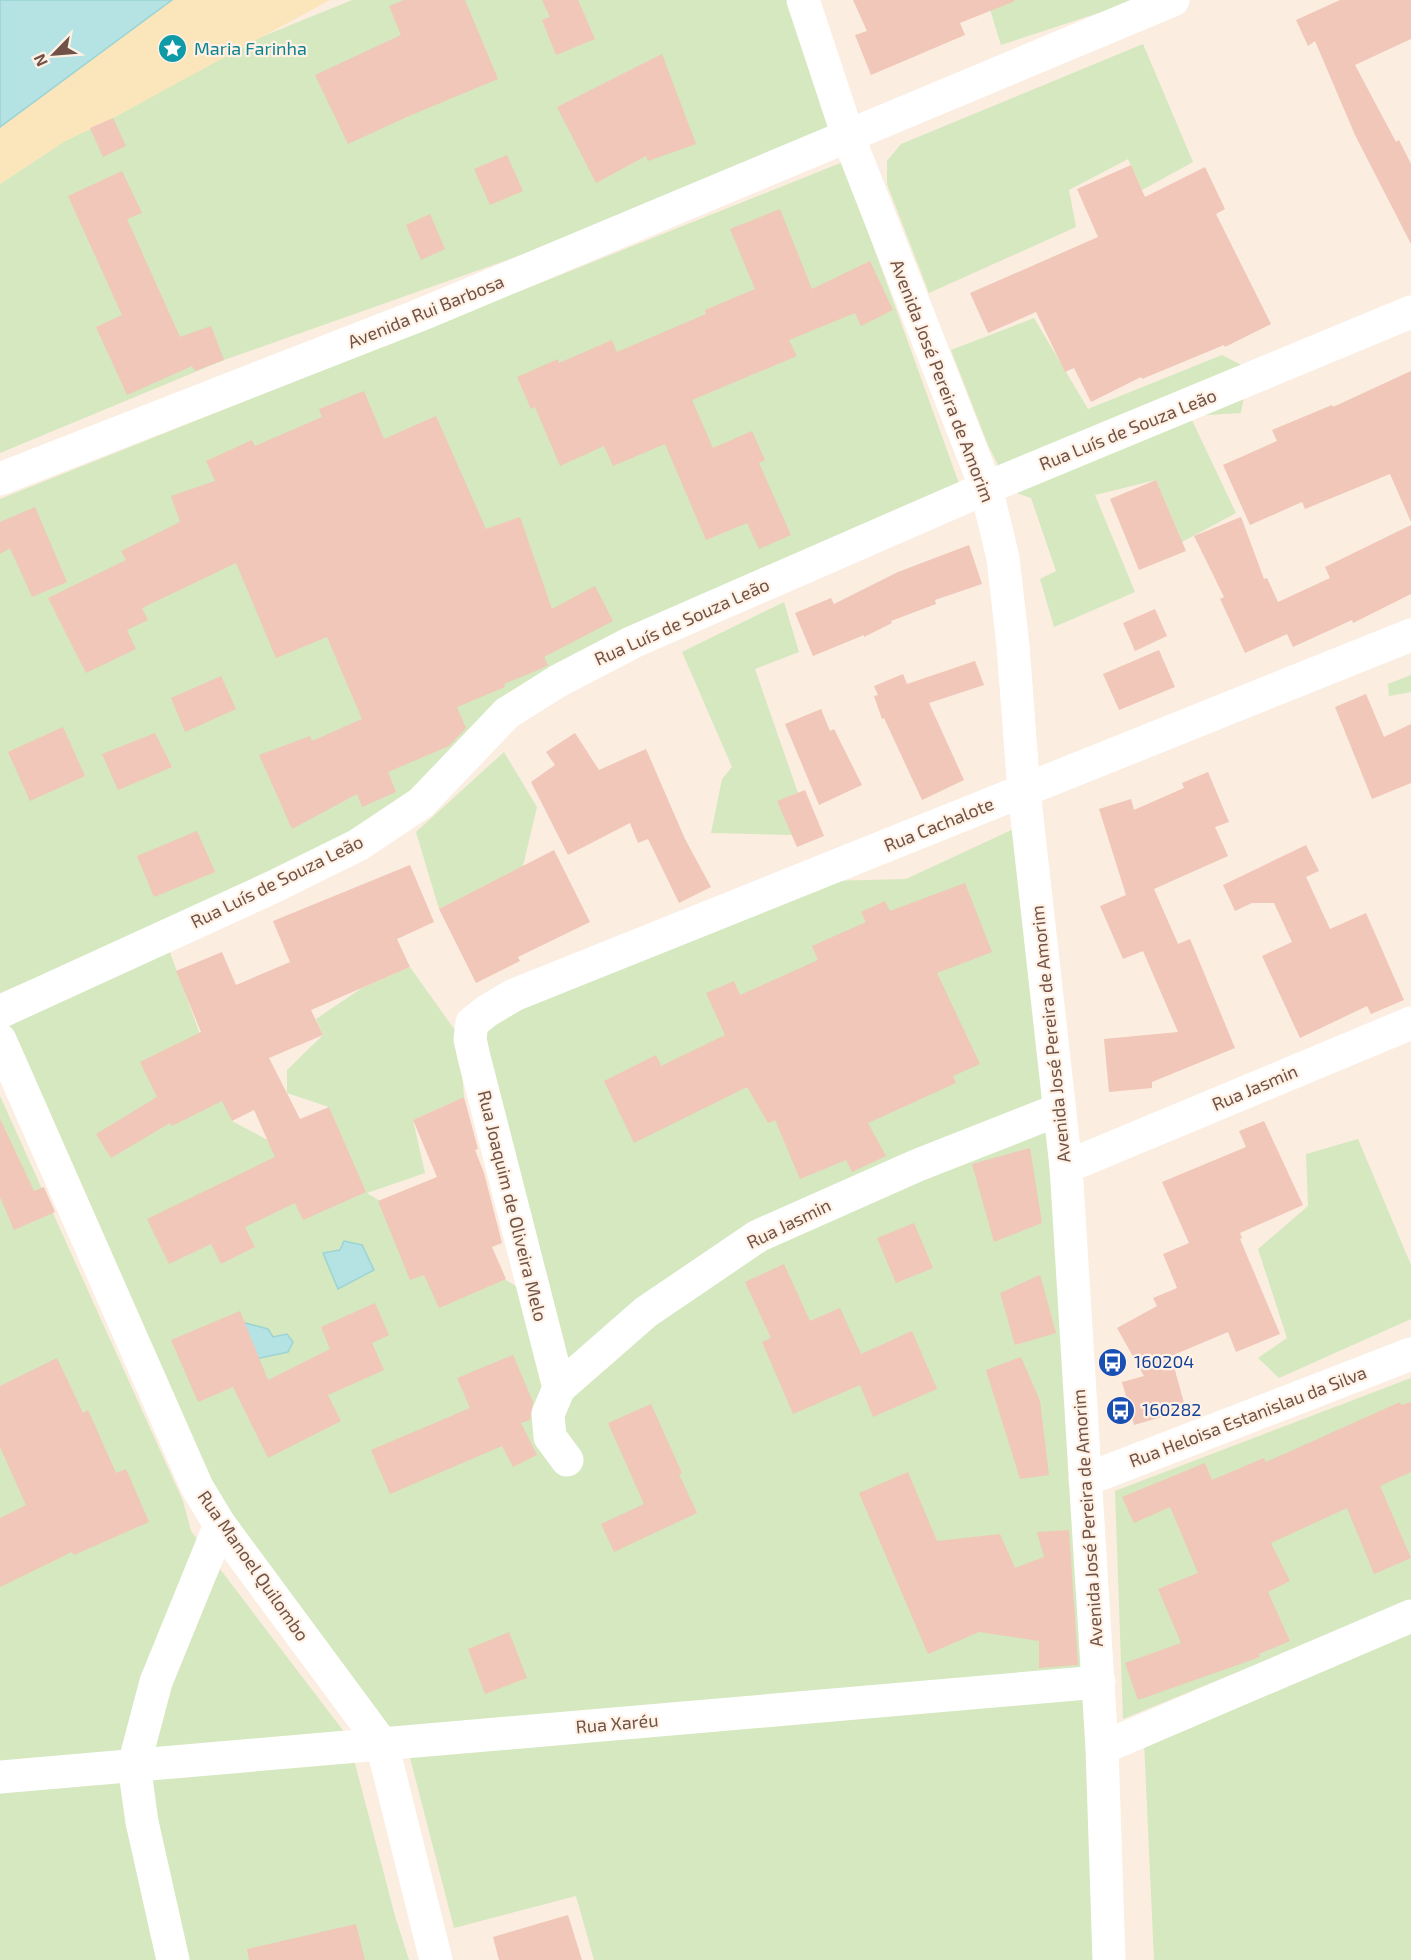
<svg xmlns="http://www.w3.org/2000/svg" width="1411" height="1960" viewBox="0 0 1411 1960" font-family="'Exo 2',sans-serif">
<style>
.green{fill:#d5e8bf}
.sand{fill:#fbe5ba}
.water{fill:#b5e3e4;stroke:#9cd4d5;stroke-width:1.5}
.building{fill:#f0c7b8}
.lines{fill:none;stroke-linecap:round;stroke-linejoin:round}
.street{stroke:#fff;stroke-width:33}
.secondary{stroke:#fff;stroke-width:33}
.labels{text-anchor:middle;stroke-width:4.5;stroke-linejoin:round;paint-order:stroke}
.culture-label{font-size:18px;fill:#0d838f;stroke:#fff2e5;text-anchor:start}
.street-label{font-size:18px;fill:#715248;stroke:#fff2e5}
.transit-label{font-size:18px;fill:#164399;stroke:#fff2e5;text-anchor:start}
</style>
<rect width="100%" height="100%" fill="#fbede0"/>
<g class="green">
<polygon points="352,0 793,0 837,134 558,242 224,360 0,453 0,184 65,141 113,118 254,40"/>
<polygon points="987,0 1138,0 1001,45"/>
<polygon points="1143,44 1193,162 1142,190 1128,159 1069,190 1076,227 929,293 887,184 887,161 901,144"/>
<polygon points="843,162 961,489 557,670 402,804 284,873 0,993 0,499"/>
<polygon points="1034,318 1088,409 1222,355 1249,369 1241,413 1190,416 1236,513 1182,542 1156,480 1095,495 1135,592 1054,627 1040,579 1056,571 1031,498 1011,491 988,445 951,350"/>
<polygon points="784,602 799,652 755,669 798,793 778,801 792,835 711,833 722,779 732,767 682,652"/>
<polygon points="1411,675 1411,692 1389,696 1388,684"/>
<polygon points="504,752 537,807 523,866 439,909 416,832"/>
<polygon points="1020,826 1052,1127 1089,1673 376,1739 220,1524 1,1026 168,947 232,1121 365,1192 329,1107 287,1093 287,1070 323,1035 316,1019 362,988 410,967 459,1036 464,1097 413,1120 425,1173 367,1193 519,1288 483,1031 541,994 827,881 906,879"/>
<polygon points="0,1096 183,1501 191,1531 348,1737 395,1916 409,1960 0,1960"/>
<polygon points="1358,1139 1411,1265 1411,1319 1279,1378 1258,1358 1287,1338 1258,1249 1308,1206 1306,1154"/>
<polygon points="1411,1378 1411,1601 1123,1719 1115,1491"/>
<polygon points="1411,1632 1411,1960 1154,1960 1144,1741"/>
<polygon points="1090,1691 1096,1960 594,1960 576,1896 454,1928 409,1754"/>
</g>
<polygon class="sand" points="172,0 330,0 113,118 65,141 0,184 0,127"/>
<g class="water">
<polygon points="0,0 172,0 0,127"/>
<polygon points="344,1241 362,1245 374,1270 338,1289 323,1253 340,1250"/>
<polygon points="245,1323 268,1329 273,1337 287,1334 293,1342 288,1352 232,1364"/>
</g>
<g class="building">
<polygon points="404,0 465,0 498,79 409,116 348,144 315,75 401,35 389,6"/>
<polygon points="542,0 578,0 595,39 556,55 542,20 550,17"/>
<polygon points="853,0 1014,0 1015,1 960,23 965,35 871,75 855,35 867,31"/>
<polygon points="1340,0 1411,0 1411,39 1355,65 1396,142 1399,140 1411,164 1411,244 1355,135 1315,41 1308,46 1296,20"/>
<polygon points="662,54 696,144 648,161 646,156 596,183 557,107"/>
<polygon points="113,118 126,146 103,157 90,128"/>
<polygon points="507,155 523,191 490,205 474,169"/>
<polygon points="1131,165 1145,197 1205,167 1225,209 1216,214 1271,324 1225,347 1224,345 1142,379 1141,377 1091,402 1074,368 1065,372 1036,312 988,333 970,293 1098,237 1077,189"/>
<polygon points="122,171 142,213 127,219 180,337 211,326 224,360 195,371 192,366 127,395 96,327 122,315 68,196"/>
<polygon points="780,209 812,289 870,261 893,310 861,326 855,313 789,340 797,356 692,400 713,448 752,431 765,460 759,463 791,535 759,549 747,523 706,540 665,444 613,466 604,446 560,466 535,407 531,409 517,377 558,359 559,363 612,340 617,352 706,314 705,310 755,289 730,229"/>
<polygon points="430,214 445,249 421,260 406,225"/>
<polygon points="1411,371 1411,522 1390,474 1305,509 1302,502 1250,525 1223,465 1277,441 1272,430 1332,405 1333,407"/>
<polygon points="364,391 384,439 436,416 486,529 520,517 552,609 595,586 613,621 544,657 548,665 543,668 504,684 505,687 457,707 466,728 449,746 388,772 396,792 362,807 357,794 292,829 259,755 310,736 312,741 362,719 327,637 276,658 236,563 142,608 148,620 127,630 136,649 86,673 48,598 126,560 121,551 180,522 171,496 215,481 206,461 252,440 255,446 322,417 319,409"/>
<polygon points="1156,480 1186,551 1139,570 1110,499"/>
<polygon points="35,507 67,582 32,597 10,548 0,554 0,522"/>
<polygon points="1241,517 1264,579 1267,578 1278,602 1330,578 1325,567 1411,525 1411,594 1353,623 1352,620 1293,647 1287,634 1245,653 1220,599 1224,597 1194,536"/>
<polygon points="969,545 982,584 935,600 936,604 891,621 892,623 864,637 864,635 813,656 795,613 831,598 834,604 898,572"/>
<polygon points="1155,609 1167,636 1135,651 1123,623"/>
<polygon points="1159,650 1175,687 1119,710 1103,674"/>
<polygon points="975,661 984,685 929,703 964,780 922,800 884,718 882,719 874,696 878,695 874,686 903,674 907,684"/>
<polygon points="221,676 236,709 185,732 171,698"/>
<polygon points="1366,694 1384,737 1411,724 1411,783 1372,799 1335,707"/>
<polygon points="821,709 830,731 834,729 862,785 819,805 785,724"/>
<polygon points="63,727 85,776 30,801 8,752"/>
<polygon points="155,733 172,767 118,790 102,754"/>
<polygon points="575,733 599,770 646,749 685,839 711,887 679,903 648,839 638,843 630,823 568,855 531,782 555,765 546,752"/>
<polygon points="1208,772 1229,822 1215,827 1228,856 1154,889 1178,944 1190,939 1235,1048 1152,1082 1152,1088 1109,1092 1104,1039 1178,1032 1143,951 1123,959 1100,906 1126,895 1099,809 1131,799 1134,810 1184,788 1182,783"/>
<polygon points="805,790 824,836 797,847 777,801"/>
<polygon points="197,831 215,872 154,897 137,856"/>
<polygon points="1306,845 1319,871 1306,877 1330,929 1366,913 1404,1000 1371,1014 1367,1006 1300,1038 1262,956 1292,942 1274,903 1252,903 1235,911 1223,885"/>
<polygon points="554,850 590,922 518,957 520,961 476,983 439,909"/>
<polygon points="410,865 434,922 397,939 410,967 311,1010 323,1035 269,1058 300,1119 329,1107 366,1192 303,1220 295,1203 245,1227 255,1247 221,1264 211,1244 169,1264 147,1219 275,1157 254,1110 232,1121 222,1101 172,1126 170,1123 111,1158 96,1134 157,1097 140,1062 201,1032 176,971 222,952 236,985 290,962 273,921"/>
<polygon points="965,883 992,952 937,973 980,1064 953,1076 956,1083 868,1123 886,1156 852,1172 846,1160 800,1179 775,1120 768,1123 747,1087 634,1143 604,1081 656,1055 661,1066 725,1035 706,993 734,981 740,995 818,960 812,946 866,922 861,912 885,901 890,911"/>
<polygon points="464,1097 478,1149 475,1150 484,1173 502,1243 492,1247 506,1279 439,1308 424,1275 410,1280 378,1201 437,1177 413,1120"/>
<polygon points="0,1119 34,1191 44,1187 55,1212 14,1230 0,1197"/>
<polygon points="1264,1121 1303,1205 1240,1233 1242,1238 1240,1239 1280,1334 1236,1352 1228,1332 1171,1356 1186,1410 1134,1425 1122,1382 1144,1376 1117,1328 1157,1306 1153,1298 1177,1288 1163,1254 1189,1243 1162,1182 1246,1147 1239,1131"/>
<polygon points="1030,1148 1042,1223 994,1242 972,1164"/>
<polygon points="914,1223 933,1268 896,1283 877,1238"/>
<polygon points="784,1264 810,1321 840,1308 861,1354 912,1331 937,1389 873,1417 860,1385 793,1414 762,1342 771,1338 745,1282"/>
<polygon points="1040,1275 1056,1333 1015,1345 1000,1293"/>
<polygon points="375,1303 389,1335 372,1343 384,1370 328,1395 341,1421 268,1458 233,1387 198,1402 171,1340 240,1311 268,1380 330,1349 321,1327"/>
<polygon points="513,1355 533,1402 530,1420 521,1423 537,1455 513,1467 502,1446 390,1494 371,1450 470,1408 457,1378"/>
<polygon points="1021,1357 1040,1401 1049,1475 1020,1479 986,1370"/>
<polygon points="57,1358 83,1413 88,1410 116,1473 126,1469 149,1522 74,1555 72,1552 0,1587 0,1518 26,1505 0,1447 0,1386"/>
<polygon points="1400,1402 1401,1405 1411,1402 1411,1472 1380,1486 1411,1558 1374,1574 1347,1508 1271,1543 1290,1581 1268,1592 1290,1641 1259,1654 1260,1657 1138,1700 1125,1663 1181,1643 1158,1589 1198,1573 1170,1507 1134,1523 1122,1497 1205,1463 1212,1480 1264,1458 1266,1462"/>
<polygon points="651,1404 682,1473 679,1474 697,1513 614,1552 601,1524 644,1504 608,1423"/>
<polygon points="908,1472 937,1541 1000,1534 1015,1568 1044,1557 1037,1532 1069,1530 1078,1665 1039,1668 1039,1641 979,1632 928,1654 859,1493"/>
<polygon points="509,1632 527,1678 485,1694 468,1649"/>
<polygon points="568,1915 582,1960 499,1960 493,1937"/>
<polygon points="356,1924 365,1960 249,1960 247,1949"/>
</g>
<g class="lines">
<g class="street">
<polyline points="803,0 848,136"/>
<polyline points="0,1012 273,887 358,845 421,803 507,713 558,681 633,642 986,488 1411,312"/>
<polyline points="0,1040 197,1487 220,1525 382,1744 436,1960"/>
<polyline points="1066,1167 1411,1023"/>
<polyline points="559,1388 474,1057 470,1039 472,1023 487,1011 514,995 1411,635"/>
<polyline points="567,1460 550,1437 548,1414 559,1388 646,1312 758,1236 918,1165 1058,1110"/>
<polyline points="1085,1480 1411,1354"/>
<polyline points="1102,1748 1411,1616"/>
<polyline points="0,1777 1099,1682"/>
<polyline points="173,1960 142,1822 134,1765 156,1682 220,1525"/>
</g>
<g class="secondary">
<polyline points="848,136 986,488 1003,558 1013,646 1024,791 1066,1167 1102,1748 1109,1960"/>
<polyline points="0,479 420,315 1173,0"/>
</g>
</g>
<defs>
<symbol id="sight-disc" viewBox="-11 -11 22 22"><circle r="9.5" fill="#0f9aa8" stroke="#fff2e5"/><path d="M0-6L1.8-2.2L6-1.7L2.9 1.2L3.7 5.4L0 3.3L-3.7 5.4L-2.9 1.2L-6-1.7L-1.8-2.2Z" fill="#fff"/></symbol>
<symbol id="bus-disc" viewBox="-11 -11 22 22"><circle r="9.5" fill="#1a4fb4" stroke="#fff2e5"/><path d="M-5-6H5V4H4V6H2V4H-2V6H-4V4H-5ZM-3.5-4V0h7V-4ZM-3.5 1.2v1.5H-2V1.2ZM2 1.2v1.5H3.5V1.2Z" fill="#fff"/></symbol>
</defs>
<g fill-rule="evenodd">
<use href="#sight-disc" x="156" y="32" width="33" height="33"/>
<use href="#bus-disc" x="1096" y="1346" width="33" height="33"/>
<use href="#bus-disc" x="1104" y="1394" width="33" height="33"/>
</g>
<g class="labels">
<g class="culture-label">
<text x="194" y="55">Maria Farinha</text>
</g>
<g class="street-label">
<text transform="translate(426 312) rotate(-22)" y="6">Avenida Rui Barbosa</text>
<text transform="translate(942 381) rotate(69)" y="6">Avenida José Pereira de Amorim</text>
<text transform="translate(1128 430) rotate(-22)" y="6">Rua Luís de Souza Leão</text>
<text transform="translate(682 622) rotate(-24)" y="6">Rua Luís de Souza Leão</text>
<text transform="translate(939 825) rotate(-22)" y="6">Rua Cachalote</text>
<text transform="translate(277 882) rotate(-26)" y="6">Rua Luís de Souza Leão</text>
<text transform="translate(1051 1034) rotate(-96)" y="6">Avenida José Pereira de Amorim</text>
<text transform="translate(1255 1088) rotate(-23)" y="6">Rua Jasmin</text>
<text transform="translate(512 1206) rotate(76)" y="6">Rua Joaquim de Oliveira Melo</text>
<text transform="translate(789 1224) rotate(-26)" y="6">Rua Jasmin</text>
<text transform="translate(1248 1417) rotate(-21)" y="6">Rua Heloisa Estanislau da Silva</text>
<text transform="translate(1088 1518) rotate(-94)" y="6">Avenida José Pereira de Amorim</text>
<text transform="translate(253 1566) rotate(55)" y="6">Rua Manoel Quilombo</text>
<text transform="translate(617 1724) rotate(-5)" y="6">Rua Xaréu</text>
</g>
<g class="transit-label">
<text x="1134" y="1368">160204</text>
<text x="1142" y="1416">160282</text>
</g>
</g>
<g transform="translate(54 54) rotate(245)" stroke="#fff2e5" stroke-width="4.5" paint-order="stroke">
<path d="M0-4.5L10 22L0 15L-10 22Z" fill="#715248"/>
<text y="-9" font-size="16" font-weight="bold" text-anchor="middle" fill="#715248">N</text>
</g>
</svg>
